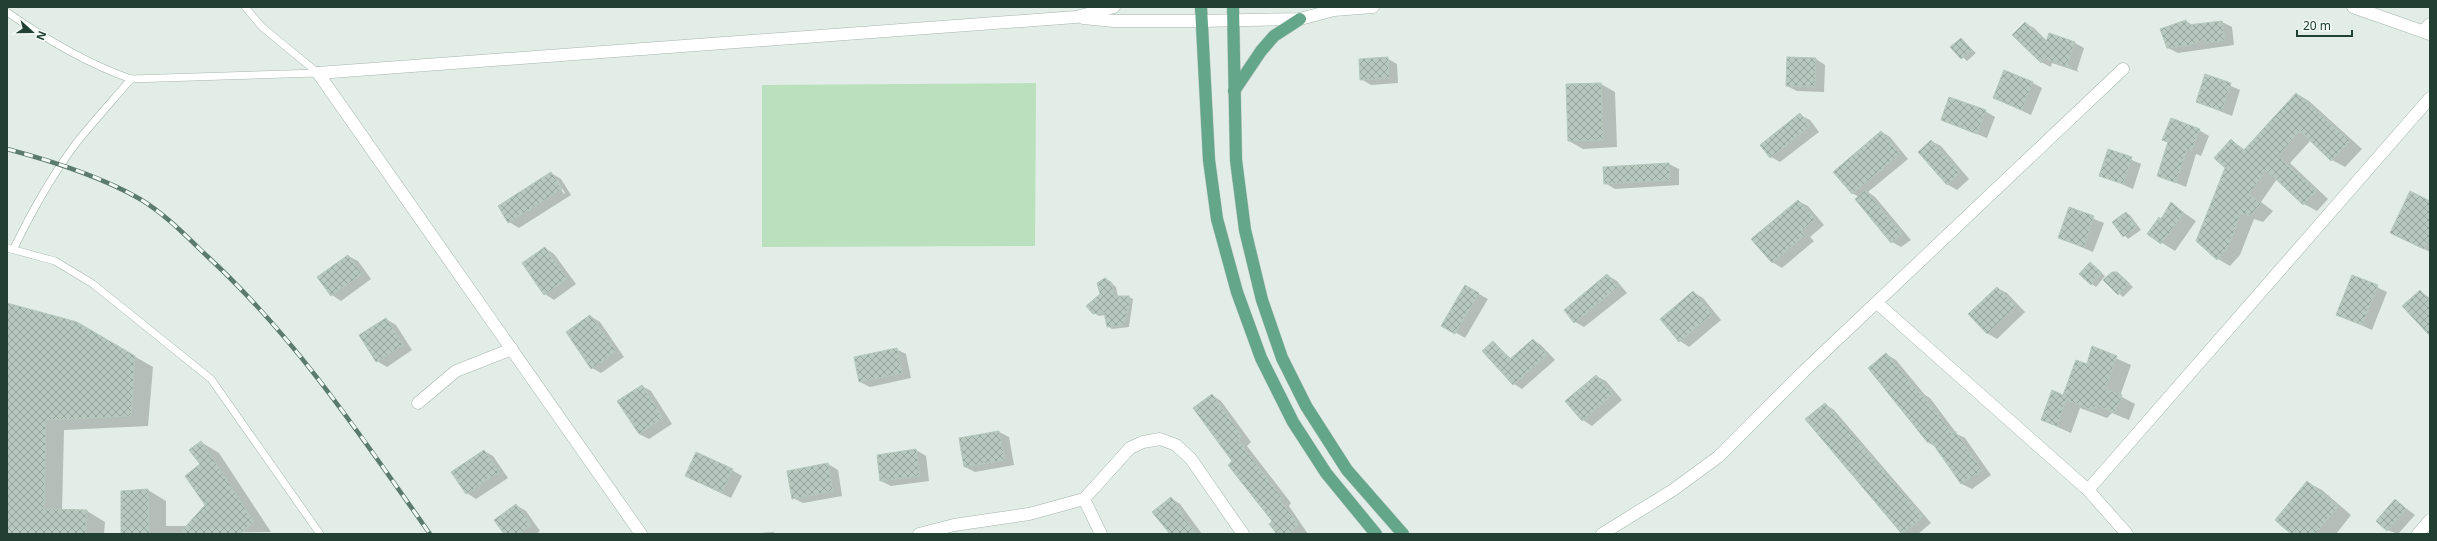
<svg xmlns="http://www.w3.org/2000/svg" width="2437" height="541" viewBox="0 0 2437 541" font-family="'Noto Sans',sans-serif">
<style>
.garden{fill:#bae0be}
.shadow{fill:#0003;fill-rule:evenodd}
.building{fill:url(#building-cross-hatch);stroke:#b4c8bc}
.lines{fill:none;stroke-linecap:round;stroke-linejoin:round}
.service-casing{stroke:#a4b6ad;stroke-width:8}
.minor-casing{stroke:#a4b6ad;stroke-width:13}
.tertiary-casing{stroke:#a4b6ad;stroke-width:13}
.primary-casing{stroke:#c1cac6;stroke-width:13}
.service{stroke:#fff;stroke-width:7}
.minor{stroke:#fff;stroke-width:12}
.tertiary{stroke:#fff;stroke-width:12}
.primary{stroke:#63a68a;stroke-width:12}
.rail-casing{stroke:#5b7b6e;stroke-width:4.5}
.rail{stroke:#f3faf5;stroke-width:3;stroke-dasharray:9;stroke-linecap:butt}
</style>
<defs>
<pattern id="building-cross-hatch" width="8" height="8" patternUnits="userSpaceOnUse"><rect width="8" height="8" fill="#b7c8bf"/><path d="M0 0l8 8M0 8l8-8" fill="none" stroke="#94a49c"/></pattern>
</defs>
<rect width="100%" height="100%" fill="#e2ede7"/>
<polygon class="garden" points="1036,83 1035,246 762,247 762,85"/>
<g class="shadow">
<polygon points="2186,21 2194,26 2222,22 2232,27 2234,45 2178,53 2168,48"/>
<polygon points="2025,23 2034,28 2047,41 2075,43 2084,48 2077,70 2079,72 2052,63 2051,67 2041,62 2014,35"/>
<polygon points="1961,39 1976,53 1967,61 1952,47"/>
<polygon points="1388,59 1397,64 1398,83 1371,85 1361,79"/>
<polygon points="1816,59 1825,65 1824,92 1797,91 1787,86"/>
<polygon points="2206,75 2240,90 2232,116 2197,102"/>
<polygon points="2033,83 2042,88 2031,115 1994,98"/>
<polygon points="1601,84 1615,92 1617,147 1583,149 1569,141"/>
<polygon points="2297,94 2309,101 2362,149 2345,167 2332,160 2311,140 2290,163 2328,199 2317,211 2304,204 2277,179 2261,202 2273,211 2263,222 2254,219 2240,255 2230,266 2218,259 2231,140 2245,150"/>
<polygon points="1985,111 1995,117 1987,138 1942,120"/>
<polygon points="1800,115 1810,120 1819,132 1780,162 1771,157"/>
<polygon points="2199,130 2209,136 2201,156 2196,154 2186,187 2159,176 2169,143 2163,140"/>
<polygon points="1882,132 1890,137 1908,159 1868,192 1875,197 1911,240 1901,247 1892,242 1859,197 1852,193"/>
<polygon points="1931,141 1941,146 1969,179 1957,190 1947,184"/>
<polygon points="2109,150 2141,164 2133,189 2101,175"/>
<polygon points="1669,164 1679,169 1679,185 1615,189 1605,183"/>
<path d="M551,173L561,179L571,195L519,228L509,222ZM555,180H557L565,193L564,194Z"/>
<polygon points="1798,201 1808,206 1824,225 1810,237 1814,241 1782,268 1772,262"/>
<polygon points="2430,202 2430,252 2392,233"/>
<polygon points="2171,204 2196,221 2175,251 2148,234 2162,220"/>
<polygon points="2069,209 2104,223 2093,252 2059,238"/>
<polygon points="2126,213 2130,215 2141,230 2128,239 2113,222"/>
<polygon points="545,248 554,254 576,284 554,300 545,294"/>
<polygon points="348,256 358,261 371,279 341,301 332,295"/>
<polygon points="2090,263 2105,276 2096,287 2092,284"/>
<polygon points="2117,273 2133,287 2123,297 2105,280"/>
<polygon points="1607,275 1617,281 1627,293 1584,327 1575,322"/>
<polygon points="2353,276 2387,292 2372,330 2337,314"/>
<polygon points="1110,282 1116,287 1118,297 1129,297 1133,299 1129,327 1112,329 1108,326 1105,315 1099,316 1094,313 1101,295"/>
<polygon points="1465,286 1488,299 1465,338 1443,325"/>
<polygon points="1997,288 2007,293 2025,312 1997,339 1987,333"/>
<polygon points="2420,291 2430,298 2430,334"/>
<polygon points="1693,292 1703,298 1721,320 1689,347 1680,341"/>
<polygon points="7,304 76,323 153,367 148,426 64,430 62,511 87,511 105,522 104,534 7,534"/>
<polygon points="590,316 600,322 624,357 601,373 592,368"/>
<polygon points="386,319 396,325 412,350 387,367 377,361"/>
<polygon points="1533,340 1541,345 1555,360 1522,389 1514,384 1493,343 1512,359"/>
<polygon points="2093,348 2131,365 2120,396 2135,404 2129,420 2112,413 2107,418 2080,408 2071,433 2042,420 2064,396 2087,366"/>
<polygon points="896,349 906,354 911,378 870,387 860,382"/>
<polygon points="1886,354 1896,360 1925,395 1930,398 1957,434 1965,438 1991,475 1972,489 1962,484 1936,447 1929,443"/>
<polygon points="1596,376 1606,381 1622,400 1592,426 1583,420"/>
<polygon points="642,386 651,391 672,424 649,439 639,434"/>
<polygon points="1212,395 1221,401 1251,442 1247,446 1291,503 1289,506 1308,534 1278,534 1273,521 1233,461"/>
<polygon points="1825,404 1834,410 1931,523 1918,534 1902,534 1807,419"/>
<polygon points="999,432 1009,437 1014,465 975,472 965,467 960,439"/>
<polygon points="201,442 219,453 271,532 122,534 148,490 166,501 166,526 188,526 206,505 201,464"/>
<polygon points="916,450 926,456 929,481 891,486 881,481 878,456"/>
<polygon points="484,451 493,456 508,478 476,499 467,493"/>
<polygon points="828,464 838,470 842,496 803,503 793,498"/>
<polygon points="732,470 742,476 731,498 696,481"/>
<polygon points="2307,482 2322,490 2351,515 2336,534 2293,534"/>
<polygon points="1171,498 1180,504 1202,534 1170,534"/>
<polygon points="2395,500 2415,515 2398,534 2387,530"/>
<polygon points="516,505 526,511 540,531 536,534 505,534"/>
<polygon points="773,532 777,534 760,534 760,533"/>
</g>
<g class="building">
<polygon points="2186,20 2188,25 2222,21 2225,40 2206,43 2205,39 2190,45 2167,48 2160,29"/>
<polygon points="2025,22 2046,42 2049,33 2075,42 2067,64 2072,68 2043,58 2041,63 2012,35"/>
<polygon points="1961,38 1972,50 1961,59 1950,47"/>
<polygon points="1388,57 1389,78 1360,80 1359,59"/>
<polygon points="1787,57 1816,58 1815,87 1786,86"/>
<polygon points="2004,70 2033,82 2022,110 1993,98"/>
<polygon points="2205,74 2231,83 2222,111 2196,102"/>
<polygon points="1601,83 1603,140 1568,141 1566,84"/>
<polygon points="2296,93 2350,141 2331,161 2300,131 2278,156 2316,191 2303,205 2266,170 2249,194 2261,204 2250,216 2241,213 2228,247 2217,260 2196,241 2225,168 2214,158 2231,139 2243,151"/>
<polygon points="1949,97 1986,110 1977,134 1941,120"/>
<polygon points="1800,113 1810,126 1770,158 1760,145"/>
<polygon points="2171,118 2200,129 2191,151 2187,149 2176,183 2157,176 2168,142 2162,140"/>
<polygon points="1881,131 1900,154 1852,194 1833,172"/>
<polygon points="1931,140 1960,173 1947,185 1918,152"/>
<polygon points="2108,149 2132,157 2123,184 2099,176"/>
<polygon points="1669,163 1670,180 1604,184 1603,167"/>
<polygon points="551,172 562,189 508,223 498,206"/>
<polygon points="1865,190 1902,234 1891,243 1855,199"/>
<polygon points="2410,191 2430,201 2430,236 2424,249 2390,233"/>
<polygon points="1798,200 1815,219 1801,231 1805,235 1772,263 1751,239"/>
<polygon points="2171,202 2184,213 2161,244 2147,234 2159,217 2161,219"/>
<polygon points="2069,207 2094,216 2084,247 2058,238"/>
<polygon points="2126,212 2137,227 2123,237 2112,222"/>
<polygon points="545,247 567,279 544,295 522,263"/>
<polygon points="348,255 362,274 331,296 317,277"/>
<polygon points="2090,262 2102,273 2091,285 2079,274"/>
<polygon points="2112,272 2117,272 2130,284 2118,295 2103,280"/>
<polygon points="1607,274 1618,287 1574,323 1564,310"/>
<polygon points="2352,275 2378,285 2362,325 2336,315"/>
<polygon points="1105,278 1112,283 1114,296 1129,296 1129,307 1124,324 1121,326 1107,327 1104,312 1093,314 1086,306 1100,294 1097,283"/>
<polygon points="1465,285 1479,293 1455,334 1441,326"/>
<polygon points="1997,287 2016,306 1987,334 1968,314"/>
<polygon points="2420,290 2430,302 2430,336 2402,306"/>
<polygon points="1693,291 1712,314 1679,342 1660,319"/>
<polygon points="7,303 77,322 135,356 131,416 46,420 44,509 87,510 86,534 7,534"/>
<polygon points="590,315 616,351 591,369 566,332"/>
<polygon points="386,318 403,345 376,362 359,335"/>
<polygon points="1533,339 1547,355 1513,385 1482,351 1493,341 1510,359"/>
<polygon points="2092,346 2117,356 2105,389 2122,395 2115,413 2098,406 2092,410 2066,400 2057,426 2041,420 2052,390 2063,395 2076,360 2087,364"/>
<polygon points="897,348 902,373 859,382 854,357"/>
<polygon points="1886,353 1919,393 1920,392 1952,433 1955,431 1982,470 1961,484 1931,441 1928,443 1868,368"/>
<polygon points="1596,375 1613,394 1582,421 1565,401"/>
<polygon points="642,385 663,418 639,434 617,401"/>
<polygon points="1212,394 1242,436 1238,440 1282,498 1280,500 1299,525 1288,534 1277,534 1269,524 1272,521 1228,465 1232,461 1193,408"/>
<polygon points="1825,403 1923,517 1902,534 1805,419"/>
<polygon points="999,431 1005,460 964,467 959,438"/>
<polygon points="201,441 254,522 240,534 179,534 205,505 185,476 200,464 189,450"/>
<polygon points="916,449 920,476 880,481 877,455"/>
<polygon points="484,450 499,472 466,494 451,472"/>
<polygon points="696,452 733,469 722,493 685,476"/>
<polygon points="828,463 833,491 792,499 787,471"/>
<polygon points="2307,481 2338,507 2315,534 2291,534 2275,520"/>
<polygon points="148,489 149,534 121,534 121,491"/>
<polygon points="1171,497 1183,513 1181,515 1197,534 1170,534 1152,512"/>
<polygon points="2395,499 2406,509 2387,531 2376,521"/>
<polygon points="516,504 531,525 519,534 504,534 494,520"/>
</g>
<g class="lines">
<defs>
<g id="service">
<polyline points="245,7 262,27 318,73"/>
<path d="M7,12C44,38 88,64 131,79L318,73"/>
<polyline points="7,248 55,261 93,284 211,379 320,534"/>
<path d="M14,248C32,211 52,175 77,142C94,121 113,100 131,79"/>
</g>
<g id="minor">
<polyline points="1083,18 1114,21 1200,21"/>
<polyline points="2423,31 2430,24"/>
<polyline points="318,73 1076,17 1114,7"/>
<polyline points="318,73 641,534"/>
<polyline points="1877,303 2088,490 2127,534"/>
<polyline points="418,403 456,371 512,349"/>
<polyline points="2088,490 2430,98"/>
<polyline points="1084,499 1101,534"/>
<polyline points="919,534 954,525 1029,514 1084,499 1130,448 1143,442 1160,439 1176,445 1191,459 1243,534"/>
<polyline points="1602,534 1673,490 1718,457 1804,371 2123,69"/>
<polyline points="2418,534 2430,520"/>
</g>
<g id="tertiary">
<polyline points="2353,7 2430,34"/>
<polyline points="1200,21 1300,19 1334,10 1373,7"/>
</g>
<g id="primary">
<polyline points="1201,7 1209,160 1217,219 1237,292 1261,358 1293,422 1326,473 1376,534"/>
<polyline points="1233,7 1236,160 1245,230 1262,300 1282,358 1306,406 1347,470 1403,534"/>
<polyline points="1234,91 1261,51 1274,36 1300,19"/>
</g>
</defs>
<use href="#service" class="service-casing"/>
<use href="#minor" class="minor-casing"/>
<use href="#tertiary" class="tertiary-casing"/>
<use href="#primary" class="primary-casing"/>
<use href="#service" class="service"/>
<use href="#minor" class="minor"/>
<use href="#tertiary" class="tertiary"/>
<use href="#primary" class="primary"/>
<defs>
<path id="rail" d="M7,149C52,161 100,176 140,199C165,214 186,236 207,256C295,337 361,436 430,534"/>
</defs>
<use href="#rail" class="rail-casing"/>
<use href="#rail" class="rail"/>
</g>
<rect width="2437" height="541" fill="none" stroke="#214033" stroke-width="16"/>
<g transform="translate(32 32) rotate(111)" stroke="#f3faf5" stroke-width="3" paint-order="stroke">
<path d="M0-3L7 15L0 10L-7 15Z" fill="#214033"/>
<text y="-6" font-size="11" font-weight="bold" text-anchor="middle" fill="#214033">N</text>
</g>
<path d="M2297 30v6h55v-6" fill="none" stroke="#214033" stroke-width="2"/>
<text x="2303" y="30" font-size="12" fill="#214033" stroke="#f3faf5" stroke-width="3" paint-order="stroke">20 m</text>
</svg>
